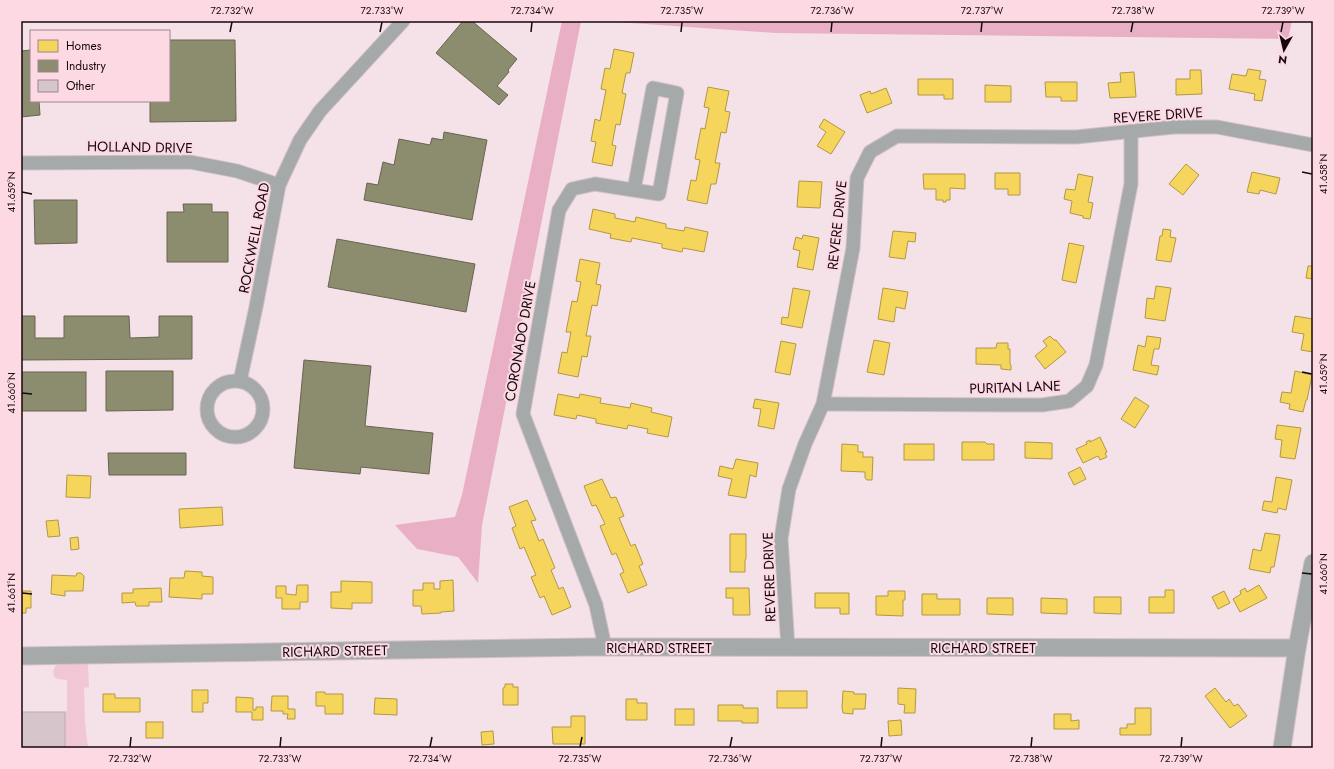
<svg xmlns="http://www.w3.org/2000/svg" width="1334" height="769" viewBox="0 0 1334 769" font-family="Jost,sans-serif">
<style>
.green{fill:#f1c7d5}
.forest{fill:#e9afc4}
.homes{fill:#f6d55c;stroke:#b29844}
.industry{fill:#8c8c6e;stroke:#686451}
.building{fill:#d6c6cb;stroke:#bbacb1}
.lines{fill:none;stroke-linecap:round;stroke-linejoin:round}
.minor-casing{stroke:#cfc0c6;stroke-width:15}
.tertiary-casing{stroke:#cfc0c6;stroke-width:19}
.minor{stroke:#a6a9aa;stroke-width:13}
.tertiary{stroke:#a6a9aa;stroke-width:17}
.ticks{fill:none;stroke:#14080c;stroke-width:1.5}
.labels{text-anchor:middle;stroke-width:4;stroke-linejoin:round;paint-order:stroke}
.street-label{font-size:14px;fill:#14080c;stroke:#fdd9e4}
.neatline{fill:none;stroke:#14080c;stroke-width:1.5}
.ticks-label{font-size:10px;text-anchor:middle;fill:#14080c}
</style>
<rect width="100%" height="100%" fill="#f5e1e8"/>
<path class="green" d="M61,664H88L89,687L84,688L85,723L88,748H65V712L67,711V680L58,679L54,677C53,672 53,670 56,665Z"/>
<g class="forest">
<polygon points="562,21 581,21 482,525 478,583 458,557 417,549 395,525 455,517 462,495"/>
<polygon points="602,21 1292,21 1288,39 776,33"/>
</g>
<g class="homes">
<polygon points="614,49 634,53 630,73 626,73 622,93 626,94 620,125 616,124 612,145 616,146 612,166 592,162 596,142 591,141 595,119 600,121 606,90 601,89 605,68 610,69"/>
<polygon points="1248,69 1261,71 1259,79 1266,80 1262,101 1254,100 1255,94 1229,89 1232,74 1246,76"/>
<polygon points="1190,70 1201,70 1202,94 1176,95 1176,79 1190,79"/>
<polygon points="1134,72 1136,97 1110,98 1108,83 1121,82 1120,73"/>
<polygon points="918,79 953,79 953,99 944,99 944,95 918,95"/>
<polygon points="1045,82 1077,82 1077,101 1061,101 1061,97 1046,97"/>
<polygon points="985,85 1011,86 1011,102 985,102"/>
<polygon points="708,87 729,91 725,111 730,112 726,133 721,132 715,163 720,163 716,184 711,184 707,204 687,200 691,180 696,181 700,160 695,159 701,128 705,129 709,108 704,107"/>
<polygon points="886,88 892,103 867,113 860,95 870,91 871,94"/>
<polygon points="824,119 845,132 831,154 817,146 826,132 819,127"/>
<polygon points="1186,164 1199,175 1183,195 1169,184"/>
<polygon points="1252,172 1280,178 1276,194 1260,190 1259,194 1247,192"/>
<polygon points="995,173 1020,173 1020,195 1008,195 1008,189 995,189"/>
<polygon points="923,174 965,174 965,189 950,188 950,200 946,200 946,202 943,202 943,200 936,200 936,189 924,189"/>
<polygon points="1078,174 1093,177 1088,202 1093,203 1090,219 1083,218 1083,216 1070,213 1072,201 1064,199 1066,189 1075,190"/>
<polygon points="799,181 822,182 820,208 797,207"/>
<polygon points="593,209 615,214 615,218 635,222 636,217 666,224 666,228 684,231 685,227 708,232 704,252 683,248 682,252 662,248 662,244 632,238 631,242 610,238 611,234 589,229"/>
<polygon points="1163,229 1171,230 1170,237 1176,238 1171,262 1156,260 1160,236 1162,236"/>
<polygon points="893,231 916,233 915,242 908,241 905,259 889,257"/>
<polygon points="803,235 819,238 813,270 797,267 800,251 793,249 796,237 802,239"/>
<polygon points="1069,243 1084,246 1076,283 1062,280"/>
<polygon points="580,259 600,263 596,284 601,285 597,306 592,305 586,336 591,336 587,357 582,356 578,377 558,373 562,352 567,353 571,332 566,332 572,301 577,302 581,282 576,281"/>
<polygon points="1308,266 1313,266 1313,279 1306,278"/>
<polygon points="1156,286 1171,288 1165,321 1145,318 1147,298 1154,299"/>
<polygon points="793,288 810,291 802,328 781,324 782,317 788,318"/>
<polygon points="883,288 908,292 905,309 896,307 894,322 878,319"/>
<polygon points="1295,316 1313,319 1313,352 1301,350 1304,334 1292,332"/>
<polygon points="1050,336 1054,340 1056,340 1066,352 1045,369 1035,356 1047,346 1043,341"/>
<polygon points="1147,336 1161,338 1159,349 1154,349 1151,365 1159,366 1157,375 1133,370 1138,345 1145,347"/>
<polygon points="874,340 890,343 884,375 867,372"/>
<polygon points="781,341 796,344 790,375 775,372"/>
<polygon points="997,343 1008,343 1008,349 1010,349 1010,364 1011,365 1011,370 1001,369 1001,365 976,364 976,348 996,348"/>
<polygon points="1295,371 1312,375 1307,400 1306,400 1303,412 1289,409 1290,404 1280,402 1282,392 1291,393"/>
<polygon points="558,394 579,398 580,394 601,398 600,403 630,408 631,403 652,408 651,412 672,417 668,437 647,433 648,429 628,425 627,429 596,423 596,419 577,415 576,419 554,415"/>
<polygon points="1135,397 1149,406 1135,428 1121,419"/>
<polygon points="755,399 779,403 774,429 758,426 761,409 753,408"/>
<polygon points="1277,425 1301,428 1295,459 1280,457 1282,440 1275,439"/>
<polygon points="1100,437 1107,452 1105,453 1107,457 1100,460 1098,456 1083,463 1076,449 1087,444 1086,442 1090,440 1090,442"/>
<polygon points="962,442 985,442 987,444 994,444 994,460 962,460"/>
<polygon points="1025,442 1052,443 1052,459 1025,458"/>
<polygon points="842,444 858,445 858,452 863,452 863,457 873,457 872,480 867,480 865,478 865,472 841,471"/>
<rect x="904" y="444" width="30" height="16"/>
<polygon points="736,459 758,463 756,477 750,475 746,498 728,495 732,479 718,476 720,466 733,469"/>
<polygon points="1080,467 1086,479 1074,485 1068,473"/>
<polygon points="67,475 91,476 90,498 66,497"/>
<polygon points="1276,477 1292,480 1286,510 1278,508 1277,513 1262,510 1264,501 1272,502"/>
<polygon points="602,479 611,498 616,497 624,516 619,518 631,546 635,544 643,564 639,566 647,585 628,593 620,574 624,572 616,553 612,555 600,526 605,524 596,505 592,506 584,486"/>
<polygon points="527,500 536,520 531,521 539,541 543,539 555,568 551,570 559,589 563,587 571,607 552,615 544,596 540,598 531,577 536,575 524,547 520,549 512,528 516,526 509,507"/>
<polygon points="222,507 223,525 180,528 179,509"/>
<polygon points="58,520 60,536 48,537 46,521"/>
<polygon points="1265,533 1280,535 1274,567 1271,567 1270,573 1249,569 1253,549 1261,551"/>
<polygon points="730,534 746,534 746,559 745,560 745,572 730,572"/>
<polygon points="78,537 79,549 71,550 70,538"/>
<polygon points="185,571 202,572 202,576 213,577 213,594 202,594 202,599 169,597 170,578 184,578"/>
<polygon points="77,573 81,573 84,576 83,591 65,591 65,596 51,594 52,575 76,576"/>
<polygon points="453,580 454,611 441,612 441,613 422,614 421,606 413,606 413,590 423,590 423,583 434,583 434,589 440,589 440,581"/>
<polygon points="341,581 372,582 372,603 352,603 352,609 331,608 331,592 341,592"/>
<polygon points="297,585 308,585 308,602 300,602 300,609 282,609 282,598 276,598 276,586 286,586 286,594 296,595"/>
<polygon points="1259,585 1267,598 1240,612 1233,599 1241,594 1240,591 1245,588 1247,592"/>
<polygon points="161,588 162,602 149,602 149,606 136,606 135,602 122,603 122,593 133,593 133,589"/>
<polygon points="726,588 749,588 750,615 733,615 733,598 726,598"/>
<polygon points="1165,590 1174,590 1174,613 1149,613 1149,597 1165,597"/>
<polygon points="21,591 31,591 31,608 26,608 26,613 21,613"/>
<polygon points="888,591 905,591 905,600 903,600 903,616 876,615 876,596 888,596"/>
<polygon points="1224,591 1230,603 1218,609 1212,597"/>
<polygon points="815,593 849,593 849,614 840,614 840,608 815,608"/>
<polygon points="922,594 937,594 937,599 960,599 960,615 922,615"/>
<polygon points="1094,597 1121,597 1121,614 1094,613"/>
<polygon points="987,598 1013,598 1013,615 987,614"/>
<polygon points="1041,598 1067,599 1067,614 1041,613"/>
<polygon points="505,684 513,684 513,687 518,687 518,705 503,705 503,688 505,687"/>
<polygon points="898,688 916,689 915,713 904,713 905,705 898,704"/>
<polygon points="1215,688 1226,702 1229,699 1234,706 1238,704 1247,716 1230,728 1205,696"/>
<polygon points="192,690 208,690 208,703 203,703 203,712 192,712"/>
<rect x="777" y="691" width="30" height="17"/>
<polygon points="843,691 854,692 854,694 866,694 865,709 853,709 853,714 843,713 842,707"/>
<polygon points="316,692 325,692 325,694 343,694 343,714 325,714 325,706 316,706"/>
<polygon points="103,694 115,694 115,698 140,698 140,712 103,712"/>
<polygon points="272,696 288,696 288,709 295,709 295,719 287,719 288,714 283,714 283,711 271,711"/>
<polygon points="236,697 253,698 253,710 256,710 256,707 263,707 263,720 252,720 252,712 236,712"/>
<polygon points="375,698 397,699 397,715 374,714"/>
<polygon points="626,699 637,699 637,703 647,703 647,720 626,720"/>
<polygon points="718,705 743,705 743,708 758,708 758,723 742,723 742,721 718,721"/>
<polygon points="1135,708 1151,708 1151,735 1120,735 1120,728 1127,728 1127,724 1135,724"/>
<rect x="675" y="709" width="19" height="16"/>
<polygon points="1054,714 1071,714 1071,721 1079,720 1079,729 1054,729"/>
<polygon points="571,716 585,716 585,744 553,744 552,727 571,727"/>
<polygon points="901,720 902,735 889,736 888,721"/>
<rect x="146" y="722" width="17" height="16"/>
<polygon points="493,731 494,744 482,745 481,732"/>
</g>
<g class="industry">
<polygon points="463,21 472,21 517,59 508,70 509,72 497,86 508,95 499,105 436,53"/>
<polygon points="169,40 235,40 236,121 150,122 150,101 169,101"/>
<polygon points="31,50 31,101 39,101 40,115 21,117 21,51"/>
<polygon points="444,132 487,140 472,220 364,200 367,183 378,185 383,162 394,165 399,139 430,145 432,138 443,140"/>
<polygon points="34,200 77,200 77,243 35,244"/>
<polygon points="183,204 212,204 212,212 228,212 228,262 167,262 167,212 184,212"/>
<polygon points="337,239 475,264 466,312 328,287"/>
<polygon points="21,316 35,316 35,338 64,338 64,316 129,316 130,338 159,337 159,316 192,316 192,359 21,360"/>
<polygon points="304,360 371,366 365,426 433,433 429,474 361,467 360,474 294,468"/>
<polygon points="106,371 173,371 173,410 106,411"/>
<rect x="21" y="372" width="65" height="39"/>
<polygon points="108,453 186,453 186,475 109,475"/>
</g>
<rect class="building" x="21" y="712" width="44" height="36"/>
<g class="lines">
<defs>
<g id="minor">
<polyline points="21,163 190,162 237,171 279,185"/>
<polyline points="240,381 256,307 279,185 300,140 320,111 403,21"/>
<circle cx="235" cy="409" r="28"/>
<polyline points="823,404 1042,405 1069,401 1087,386 1096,365 1131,184 1131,132"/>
<polyline points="605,647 596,605 523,414 559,210 572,189 595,184 659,194 677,93 653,88 634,190"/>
<polyline points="788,648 781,539 789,489 805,444 823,404 853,248 857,178 870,152 897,136 1076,137 1174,127 1217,127 1313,145"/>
</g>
<g id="tertiary">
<polyline points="21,656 591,647 1297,648"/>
<polyline points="1282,748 1297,648 1313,563"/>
</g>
</defs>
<use href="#minor" class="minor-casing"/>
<use href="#tertiary" class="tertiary-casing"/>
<use href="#minor" class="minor"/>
<use href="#tertiary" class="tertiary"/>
</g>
<path class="ticks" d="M230,32L232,22M380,32L382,22M531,32L532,22M681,32L682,22M831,32L832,22M981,32L982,22M1131,32L1133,22M1281,32L1283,22M1302,172L1312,174M22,192L32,194M1302,372L1312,374M22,393L32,394M1302,573L1312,574M22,593L32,594M130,747L131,737M280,747L281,737M430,747L432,737M580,747L582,737M730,747L732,737M881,747L882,737M1031,747L1032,737M1181,747L1182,737"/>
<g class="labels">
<g class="street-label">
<text transform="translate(1158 115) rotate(-4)" y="5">REVERE DRIVE</text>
<text transform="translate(140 147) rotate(1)" y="5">HOLLAND DRIVE</text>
<text transform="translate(837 225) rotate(-84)" y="5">REVERE DRIVE</text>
<text transform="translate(254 238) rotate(-79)" y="5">ROCKWELL ROAD</text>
<text transform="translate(520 341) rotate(-80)" y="5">CORONADO DRIVE</text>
<text transform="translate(1015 387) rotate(-2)" y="5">PURITAN LANE</text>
<text transform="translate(769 577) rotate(-92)" y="5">REVERE DRIVE</text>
<text x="659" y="653">RICHARD STREET</text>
<text x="983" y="653">RICHARD STREET</text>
<text transform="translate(335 651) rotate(-1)" y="5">RICHARD STREET</text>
</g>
</g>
<rect width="1334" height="769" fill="none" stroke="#fdd9e4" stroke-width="44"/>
<rect x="30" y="30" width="140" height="72" fill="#fdd9e4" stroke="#a0858e"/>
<rect x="38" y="40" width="20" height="12" fill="#f6d55c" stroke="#a0858e"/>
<text x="66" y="50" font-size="12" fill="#14080c">Homes</text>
<rect x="38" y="60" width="20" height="12" fill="#8c8c6e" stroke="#a0858e"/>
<text x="66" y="70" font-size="12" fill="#14080c">Industry</text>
<rect x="38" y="80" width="20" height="12" fill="#d6c6cb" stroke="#a0858e"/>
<text x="66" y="90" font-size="12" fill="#14080c">Other</text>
<g transform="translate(1284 50) rotate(188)" stroke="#fdd9e4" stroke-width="3" paint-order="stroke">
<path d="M0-3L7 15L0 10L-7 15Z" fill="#14080c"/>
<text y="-6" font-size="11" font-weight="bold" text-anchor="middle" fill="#14080c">N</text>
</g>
<rect x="22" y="22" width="1290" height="725" class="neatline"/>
<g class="ticks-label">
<text x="232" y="14">72.732°W</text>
<text x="382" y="14">72.733°W</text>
<text x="532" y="14">72.734°W</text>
<text x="682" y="14">72.735°W</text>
<text x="832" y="14">72.736°W</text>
<text x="982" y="14">72.737°W</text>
<text x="1133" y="14">72.738°W</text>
<text x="1283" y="14">72.739°W</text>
<text transform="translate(1323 174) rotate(-90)" y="4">41.658°N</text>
<text transform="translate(11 192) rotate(-90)" y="4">41.659°N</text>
<text transform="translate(1323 374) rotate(-90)" y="4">41.659°N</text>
<text transform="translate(11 393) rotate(-90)" y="4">41.660°N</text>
<text transform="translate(1323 574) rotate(-90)" y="4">41.660°N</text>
<text transform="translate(11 593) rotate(-90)" y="4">41.661°N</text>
<text x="130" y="762">72.732°W</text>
<text x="280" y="762">72.733°W</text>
<text x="430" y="762">72.734°W</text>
<text x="580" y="762">72.735°W</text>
<text x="730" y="762">72.736°W</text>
<text x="881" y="762">72.737°W</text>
<text x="1031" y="762">72.738°W</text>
<text x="1181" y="762">72.739°W</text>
</g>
</svg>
